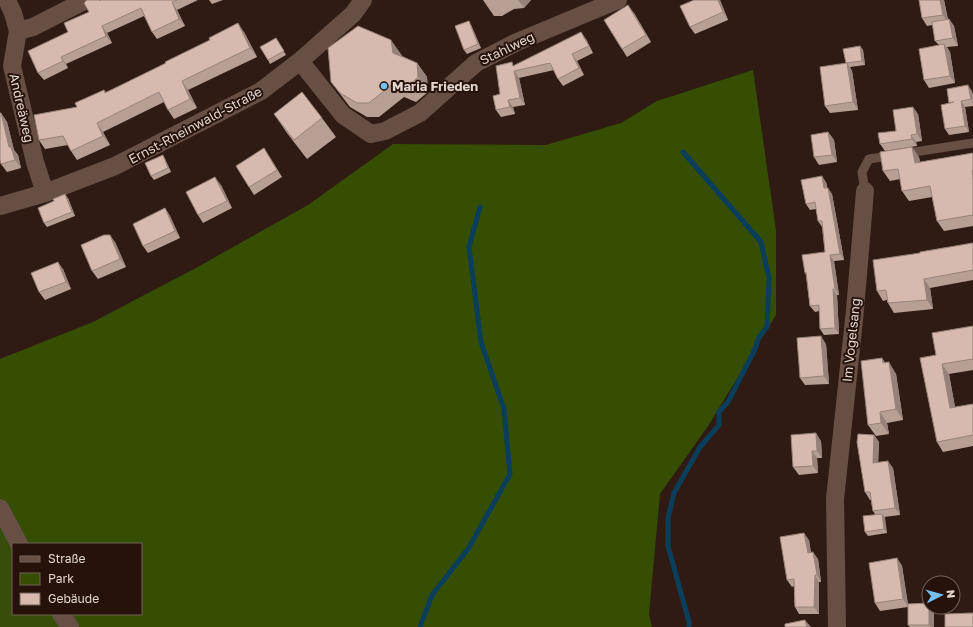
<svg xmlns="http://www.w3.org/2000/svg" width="973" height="627" viewBox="0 0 973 627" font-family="'Golos Text',sans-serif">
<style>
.green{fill:#354e01}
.forest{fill:#364e09}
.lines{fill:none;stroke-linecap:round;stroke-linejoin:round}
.stream{stroke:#0b3e5b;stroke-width:5}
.service{stroke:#674f46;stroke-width:9}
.minor{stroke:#674f46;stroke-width:18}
.wall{fill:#b89f96}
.shaded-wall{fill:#96827a}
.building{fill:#d6b9af;stroke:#96827a}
.poi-dot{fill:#74c0f6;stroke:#26120b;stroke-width:1.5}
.labels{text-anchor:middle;stroke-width:4;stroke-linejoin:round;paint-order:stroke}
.street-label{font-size:13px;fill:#e3d4ce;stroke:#26120b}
.poi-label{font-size:13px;font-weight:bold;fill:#e3d4ce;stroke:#26120b;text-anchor:start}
</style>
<rect width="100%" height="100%" fill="#301b14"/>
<polygon class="green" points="753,70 776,230 776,315 708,426 660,494 649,614 652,627 66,627 57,614 141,614 141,544 18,544 0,500 0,359 93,322 194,269 308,205 393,144 546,145 621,123 657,101"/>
<polygon class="forest" points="0,519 13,544 13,614 57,614 66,627 0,627"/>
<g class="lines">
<g class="stream">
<polyline points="683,152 761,242 769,278 767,327 759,337 755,349 728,402 719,412 719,425 700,447 674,493 668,518 668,546 689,622 689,627"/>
<polyline points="420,627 432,595 468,549 510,474 504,409 481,342 469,247 480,207"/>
</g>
<polyline class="service" points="865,191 862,172 869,159 973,143"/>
<g class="minor">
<polyline points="7,0 13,13 18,31 12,66 35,162 45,193"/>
<polyline points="18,31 33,27 86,0"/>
<polyline points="300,61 343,115 371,134 385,131 420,113 476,63 517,42 618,0"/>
<polyline points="0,206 45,193 115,166 261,91 300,61 353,14 363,0"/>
<polyline points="0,508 19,544"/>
<polyline points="61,614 70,627"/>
<polyline points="837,627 835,499 855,310 865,191"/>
</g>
</g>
<g class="wall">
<polygon points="87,0 198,0 177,10 185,26 157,39 152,32 144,16 107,33 112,43 66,64 68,68 44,80 38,73 68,32 89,12"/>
<polygon points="209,0 223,0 212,4"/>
<polygon points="483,0 531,0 524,8 514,9 502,16 494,16"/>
<polygon points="720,0 728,20 695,34 690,27"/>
<polygon points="944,0 948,19 949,19 954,26 958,46 947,47 950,52 955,83 929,88 924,80 939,45 935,41 933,25 927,26 922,18"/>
<polygon points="634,13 651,42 627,57 622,49"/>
<polygon points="471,25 481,48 467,54 464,50"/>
<polygon points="244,32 257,57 188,90 197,108 174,119 168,110 164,102 103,132 110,145 77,160 71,151 68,145 45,149 39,140 77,107 104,90 106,92"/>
<polygon points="276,38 286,55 270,64 268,60"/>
<polygon points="586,39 593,53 577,61 584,75 563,86 558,79 554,70 519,78 525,105 513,107 515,114 501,117 496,110 500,94 515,66"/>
<polygon points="860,46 863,50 865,65 850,67 852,71 858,110 830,113 825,106 846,63"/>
<polygon points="401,54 402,56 417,63 427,77 428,92 416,102 404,97 379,117 367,117 350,107 331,82"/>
<polygon points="972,91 973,95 973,106 965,107 969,132 949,135 945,129 949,103"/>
<polygon points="1,113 7,122 14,150 18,155 21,168 7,172 1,164"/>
<polygon points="274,114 322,118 336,137 307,159 287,133"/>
<polygon points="918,114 922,141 916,142 917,146 885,151 880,144 896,131"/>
<polygon points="828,132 834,140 837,162 819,165 814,157"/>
<polygon points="973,153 973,226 944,231 937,221 932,197 909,201 902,191 900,179 890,181 883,171 919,157 920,162"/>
<polygon points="269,156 282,177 254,195 249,187"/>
<polygon points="165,159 171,172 154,180 151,176"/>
<polygon points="826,182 827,188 832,194 844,260 834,261 839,295 837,295 839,334 824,335 820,329 819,311 815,312 810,306 806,275 805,273 825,252 822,227 818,221 816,209 810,210 806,204"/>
<polygon points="221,185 232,208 203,223 198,215"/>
<polygon points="68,198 75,216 47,227 44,223 54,201"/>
<polygon points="165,208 170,216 180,238 148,253 143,246"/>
<polygon points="115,242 126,267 98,279 92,271"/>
<polygon points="973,243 973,280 930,288 933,309 894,313 888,303 887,300 883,301 877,291 920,253"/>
<polygon points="63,269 71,289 45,300 39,292"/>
<polygon points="973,326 973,370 949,374 955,407 973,404 973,446 943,452 937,442 936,355"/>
<polygon points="826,344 829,384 805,385 800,378"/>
<polygon points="885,363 896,374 903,420 887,423 889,434 876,436 868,425"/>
<polygon points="874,435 879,442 878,462 893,468 900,515 884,517 887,533 868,536 865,532 875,514 873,511 871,500 870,500 865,492"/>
<polygon points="821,441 822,458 817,458 818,473 799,475 793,467"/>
<polygon points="809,540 811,553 818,559 821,582 819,582 819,614 799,614 795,607 794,586 792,587 787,580"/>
<polygon points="897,558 902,566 908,604 931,607 934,611 934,627 910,627 908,625 908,607 880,611 875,603"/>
</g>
<g class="shaded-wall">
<polygon points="518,0 531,0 524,8"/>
<polygon points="718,0 720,0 728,20 723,12"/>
<polygon points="940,0 944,0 948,22 943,15"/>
<polygon points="172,2 177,10 185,26 179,19"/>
<polygon points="628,5 634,13 651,42 646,35"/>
<polygon points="949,19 954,26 958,46 953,38"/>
<polygon points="469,21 471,25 481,48 478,44"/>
<polygon points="238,23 244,32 257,57 250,48"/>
<polygon points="102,26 107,33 112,43 106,36"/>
<polygon points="581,32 586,39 593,53"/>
<polygon points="391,40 401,54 403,67 393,53"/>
<polygon points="944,44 950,52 955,83 950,76"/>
<polygon points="860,46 863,50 865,65 862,61"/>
<polygon points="572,54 577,61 584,75 579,68"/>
<polygon points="61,57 66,64 68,68 63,61"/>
<polygon points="417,63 427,77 428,92 418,77"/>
<polygon points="847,63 852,71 858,110 853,102"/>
<polygon points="514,71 519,78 525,105 520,98"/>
<polygon points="182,81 188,90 197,108 190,99"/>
<polygon points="968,85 972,91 973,103 971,99"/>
<polygon points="508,100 513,107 515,114 510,107"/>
<polygon points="961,101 965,107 969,132 965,126"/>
<polygon points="913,107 918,114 922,141 917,134"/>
<polygon points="1,113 7,122 14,150 18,155 21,168 15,160 9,147"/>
<polygon points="97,123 103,132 110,145 103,136"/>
<polygon points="828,132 834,140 837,162 832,155"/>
<polygon points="911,135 916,142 917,146 912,139"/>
<polygon points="912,147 919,157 922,173 915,163"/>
<polygon points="264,148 269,156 282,177 277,170"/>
<polygon points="163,155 165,159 171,172 168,168"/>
<polygon points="822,176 826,182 829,194 824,188"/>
<polygon points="215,177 221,185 232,208 227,201"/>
<polygon points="828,188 832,194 844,260 840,254"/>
<polygon points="65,194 68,198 75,216 72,212"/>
<polygon points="165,208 170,216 180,238 175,231"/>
<polygon points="110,235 115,242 126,267 120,259"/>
<polygon points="830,255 834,261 839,295 835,289"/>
<polygon points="58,262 63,269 71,289 66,282"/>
<polygon points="924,279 930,288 933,309 927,300"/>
<polygon points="833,289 837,295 839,334 835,328"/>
<polygon points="821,336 826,344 829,384 824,376"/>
<polygon points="882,358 890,369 889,362 896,374 903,420 896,409 883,363"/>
<polygon points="942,364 949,374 957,418 950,408"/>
<polygon points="880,412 887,423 889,434 881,423"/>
<polygon points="816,433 821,441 822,458 817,451"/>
<polygon points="874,435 879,442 878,470 873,463"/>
<polygon points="812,451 817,458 818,473 813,466"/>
<polygon points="888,461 893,468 900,515 895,508"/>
<polygon points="882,514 885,517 887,533 884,529"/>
<polygon points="804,533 809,540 812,560 808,553"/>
<polygon points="813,552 818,559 821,582 817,575"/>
<polygon points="897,558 902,566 908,607 903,599"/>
<polygon points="815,575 819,582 819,614 814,607"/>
<polygon points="929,607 931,607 934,611 934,627 931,627 929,625"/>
<polygon points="805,620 811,627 807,627"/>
</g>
<g class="building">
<polygon points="87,0 100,0 100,1 101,0 177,0 172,2 179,19 152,32 141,8 102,26 106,36 61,57 63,61 38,73 28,51 68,32 64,23 89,12 84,3"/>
<polygon points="694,0 718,0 723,12 690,27 680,6"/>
<polygon points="919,0 940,0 943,15 922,18"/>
<polygon points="628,5 646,35 622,49 604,20"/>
<polygon points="949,19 953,38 935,41 932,22"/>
<polygon points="469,21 478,44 464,50 455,26"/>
<polygon points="238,23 250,48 182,81 190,99 168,110 159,92 97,123 103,136 71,151 63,136 39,140 34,115 77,107 75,103 104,90 105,93 166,63 165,62 210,40 209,38"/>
<polygon points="358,26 391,40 393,53 417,63 418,77 406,88 394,83 369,103 357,103 340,93 331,82 328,48"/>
<polygon points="581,32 589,46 572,54 579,68 558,79 550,63 514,71 520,98 508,100 510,107 496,110 493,96 500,94 496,66 512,62 513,66"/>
<polygon points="276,38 284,51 268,60 260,47"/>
<polygon points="944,44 950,76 924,80 919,49"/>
<polygon points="860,46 862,61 846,63 843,49"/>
<polygon points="847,63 853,102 825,106 820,67"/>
<polygon points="968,85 971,99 961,101 965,126 945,129 941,105 954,102 949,103 947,89"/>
<polygon points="302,92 322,118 294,140 274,114"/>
<polygon points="913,107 917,134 911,135 912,139 880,144 878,133 896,131 893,110"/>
<polygon points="0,113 1,113 9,147 11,147 15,160 1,164 0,160"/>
<polygon points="828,132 832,155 814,157 811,135"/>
<polygon points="912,147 915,163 973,153 973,170 972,171 973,179 973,215 937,221 930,186 902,191 898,169 883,171 880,152"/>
<polygon points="264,148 277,170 249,187 236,166"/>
<polygon points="163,155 168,168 151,176 145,163"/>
<polygon points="822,176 824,188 828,188 840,254 830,255 835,289 833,289 835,328 820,329 819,305 810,306 806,272 805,273 802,255 825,252 822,221 818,221 815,202 806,204 801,180"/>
<polygon points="215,177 227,201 198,215 186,192"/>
<polygon points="65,194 72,212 44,223 38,208 54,201 53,199"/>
<polygon points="165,208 175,231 143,246 133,224"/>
<polygon points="104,235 110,235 120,259 92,271 81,245"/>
<polygon points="973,243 973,270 924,279 927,300 888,303 886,290 877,291 873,260 920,253 920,252"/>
<polygon points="58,262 66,282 39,292 31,273"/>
<polygon points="973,326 973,359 942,364 950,408 973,404 973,435 937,442 920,358 936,355 932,333"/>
<polygon points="821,336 824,376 800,378 797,338"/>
<polygon points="882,358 883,363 889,362 896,409 880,412 881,423 868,425 861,361"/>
<polygon points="816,433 817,451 812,451 813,466 793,467 791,435"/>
<polygon points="858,434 874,435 873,463 888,461 895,508 873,511 870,492 865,492 857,442"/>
<polygon points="882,514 884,529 865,532 863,516"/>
<polygon points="804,533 808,553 813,552 817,575 815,575 814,607 795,607 794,579 787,580 780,537"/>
<polygon points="897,558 903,599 875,603 869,563"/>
<polygon points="929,603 929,625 908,625 908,604"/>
<polygon points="973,613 973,627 945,627 945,614"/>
<polygon points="805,620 807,627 785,627 785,624"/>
</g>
<circle class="poi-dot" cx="384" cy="86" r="4"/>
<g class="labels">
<g class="street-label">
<text transform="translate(507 48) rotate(-26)" y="5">Stahlweg</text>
<text transform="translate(22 108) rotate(77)" y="5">Andreäweg</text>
<text transform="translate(195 125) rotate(-28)" y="5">Ernst-Rheinwald-Straße</text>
<text transform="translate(851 340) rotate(-84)" y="5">Im Vogelsang</text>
</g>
<g class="poi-label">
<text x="392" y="91">Maria Frieden</text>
</g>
</g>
<rect x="12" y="543" width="130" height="72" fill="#26120b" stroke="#726059"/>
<rect x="20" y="556" width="20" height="6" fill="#674f46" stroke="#726059"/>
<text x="48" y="563" font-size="12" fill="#e3d4ce">Straße</text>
<rect x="20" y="573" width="20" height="12" fill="#354e01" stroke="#726059"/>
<text x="48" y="583" font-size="12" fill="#e3d4ce">Park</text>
<rect x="20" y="593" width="20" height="12" fill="#d6b9af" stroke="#726059"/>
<text x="48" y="603" font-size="12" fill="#e3d4ce">Gebäude</text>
<g transform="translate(941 595) rotate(84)"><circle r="19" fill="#26120b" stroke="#726059"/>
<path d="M0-3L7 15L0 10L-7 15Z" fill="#74c0f6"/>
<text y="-6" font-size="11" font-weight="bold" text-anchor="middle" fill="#e3d4ce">N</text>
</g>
</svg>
